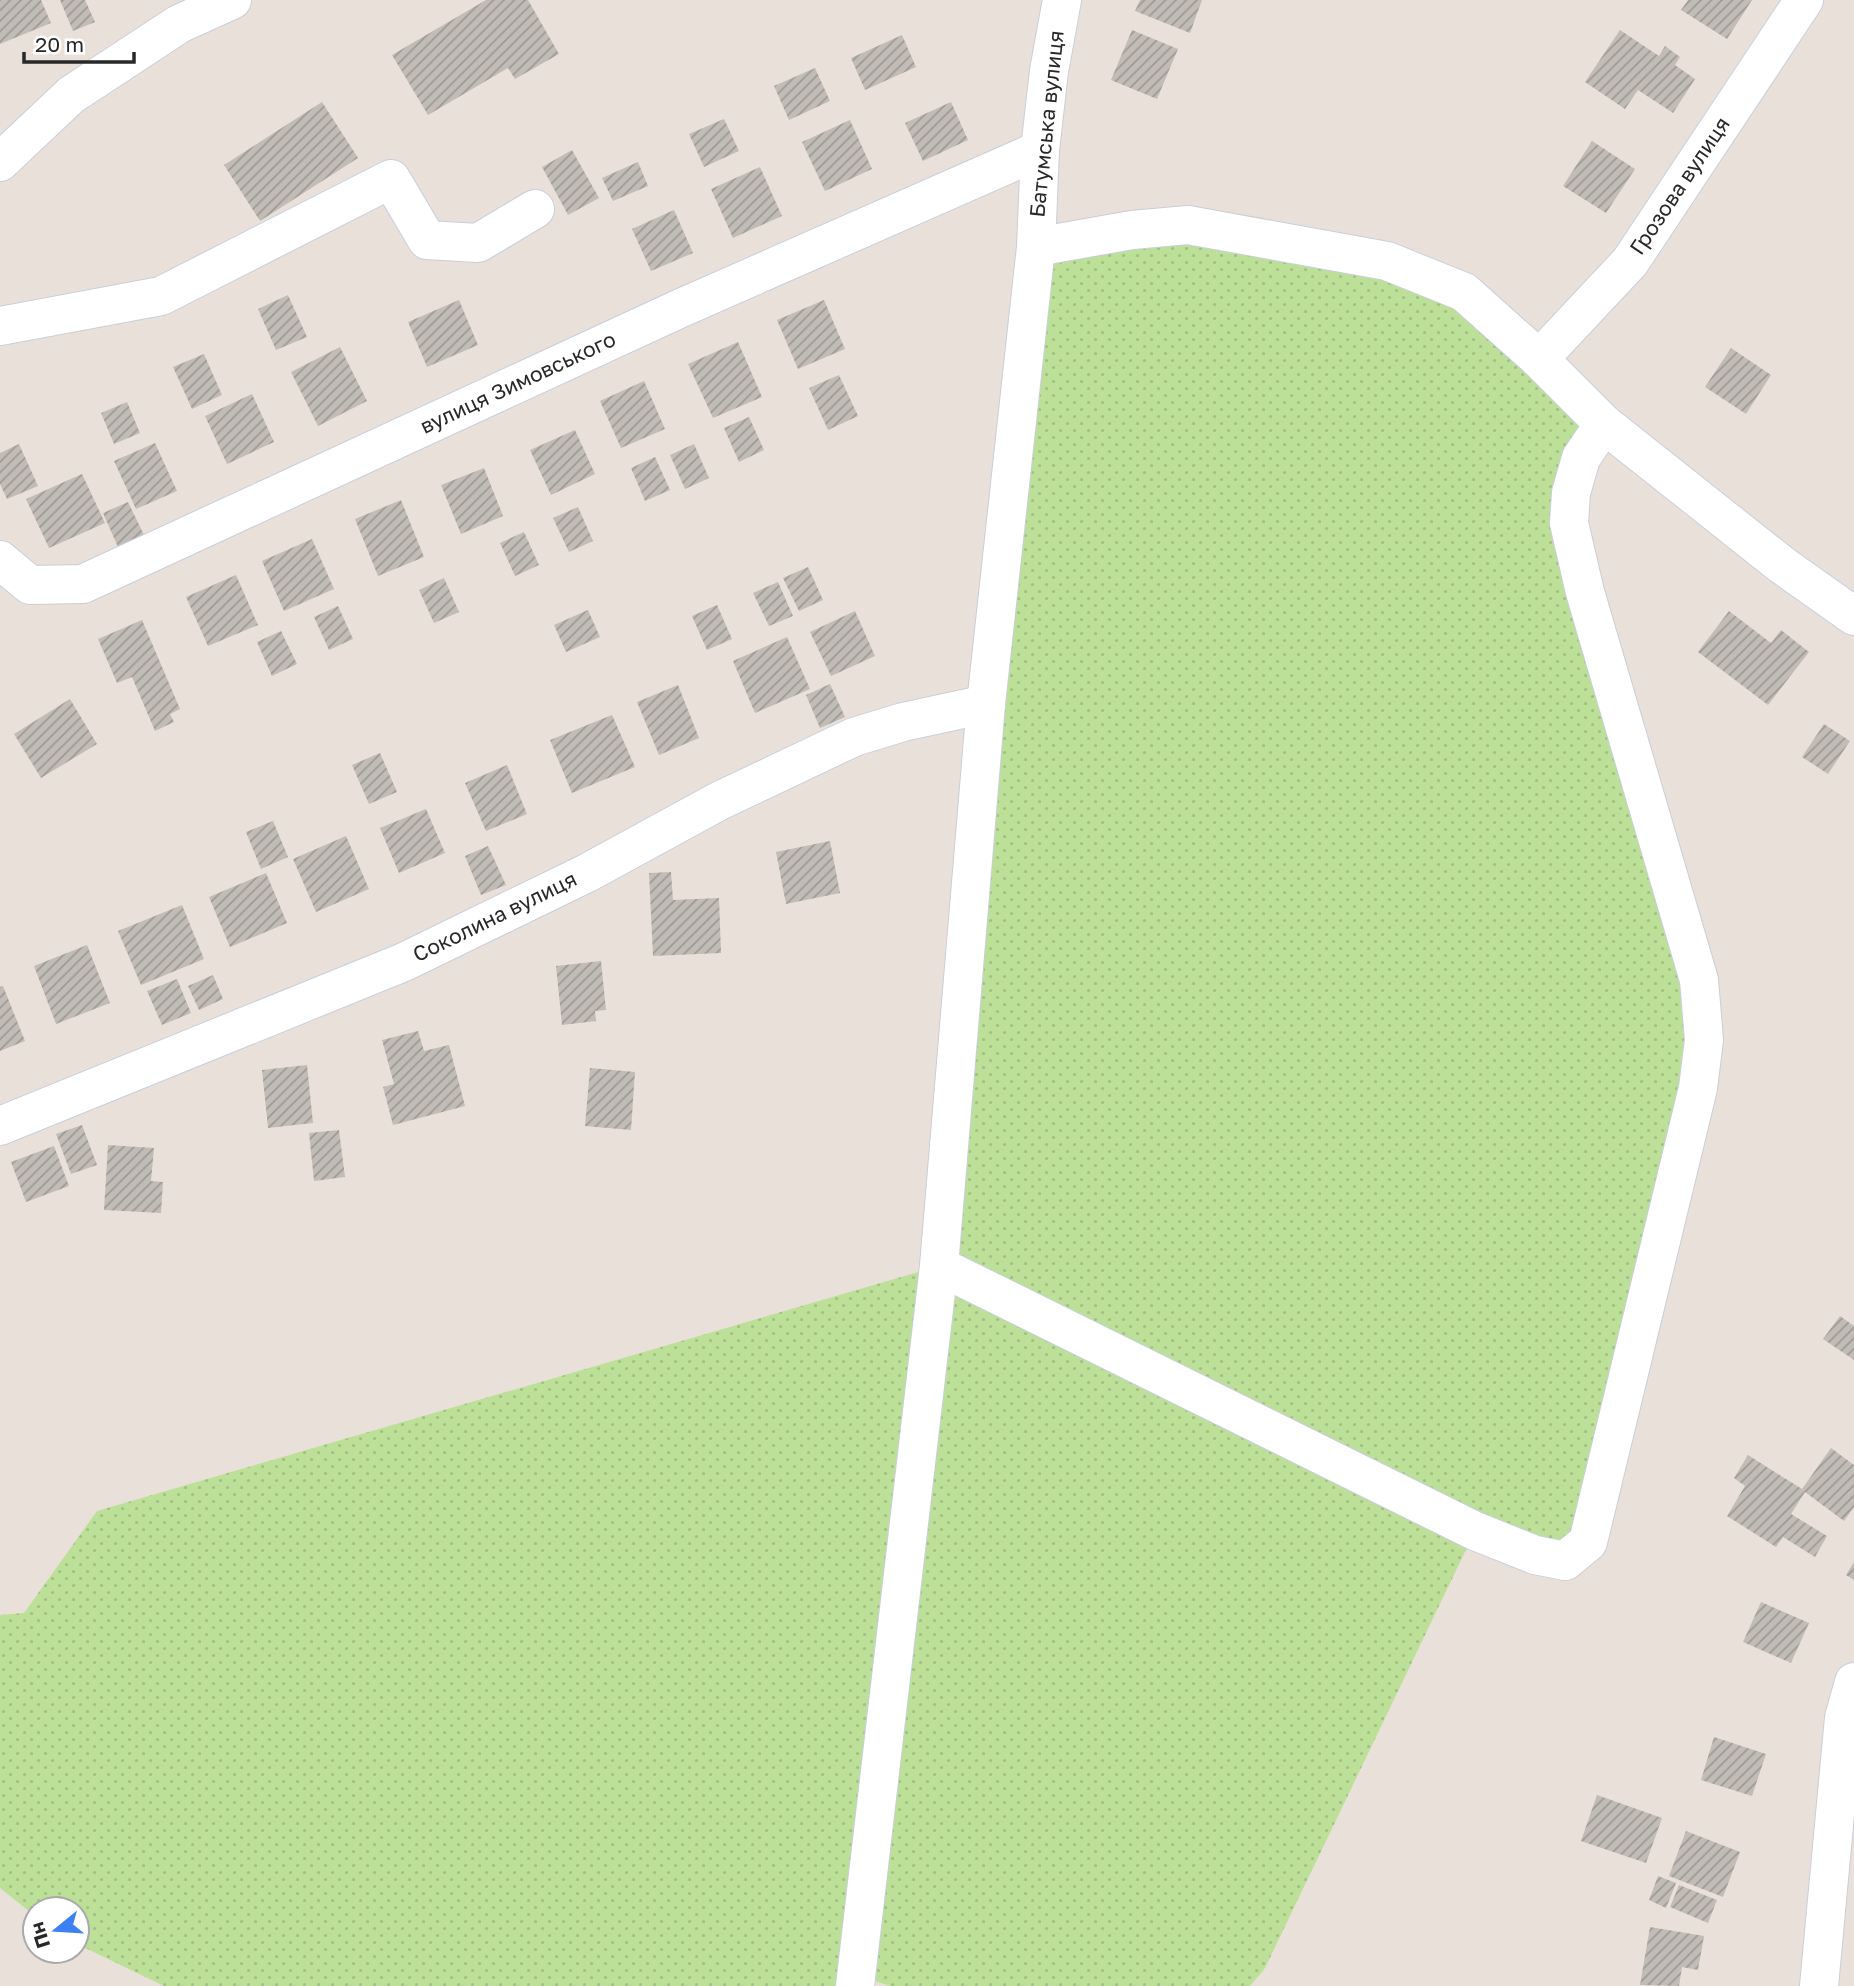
<svg xmlns="http://www.w3.org/2000/svg" width="1854" height="1986" viewBox="0 0 1854 1986" font-family="'Golos Text',sans-serif">
<style>
.grass{fill:url(#grass-dots)}
.building{fill:url(#building-hatch)}
.lines{fill:none;stroke-linecap:round;stroke-linejoin:round}
.minor-casing{stroke:#c8cfda;stroke-width:40}
.minor{stroke:#fff;stroke-width:38}
.labels{text-anchor:middle;stroke-width:6;stroke-linejoin:round;paint-order:stroke}
.street-label{font-size:21px;fill:#282828;stroke:#fff}
</style>
<defs>
<pattern id="grass-dots" width="8" height="8" patternUnits="userSpaceOnUse" patternTransform="scale(1.75)"><rect width="8" height="8" fill="#bde098"/><path d="M2 2h.1M6 6h.1" fill="none" stroke="#a2c083" stroke-width="1.8" stroke-linecap="round"/></pattern>
<pattern id="building-hatch" width="6" height="6" patternUnits="userSpaceOnUse" patternTransform="scale(1.75)"><rect width="6" height="6" fill="#c2bcb6"/><path d="M-1 1l2-2M0 6l6-6M5 7l2-2" fill="none" stroke="#9e9994"/></pattern>
</defs>
<rect width="100%" height="100%" fill="#eae0da"/>
<polygon class="grass" points="1132,230 1464,292 1604,424 1571,493 1704,1040 1565,1561 1475,1531 1265,1968 1250,1986 890,1986 857,1975 855,1986 164,1986 77,1944 77,1909 35,1909 35,1916 0,1888 0,1615 24,1613 97,1511 939,1266 1036,247"/>
<g class="building">
<polygon points="0,0 41,0 51,23 0,44"/>
<polygon points="60,0 85,0 95,22 73,31"/>
<polygon points="486,0 528,0 559,54 515,79 508,68 428,115 392,55"/>
<polygon points="1140,0 1202,0 1190,33 1135,11"/>
<polygon points="1688,0 1752,0 1727,39 1681,10"/>
<polygon points="1132,30 1178,49 1157,99 1111,80"/>
<polygon points="1620,30 1659,56 1665,46 1680,57 1675,65 1695,79 1673,113 1638,90 1625,109 1585,82"/>
<polygon points="902,35 916,67 865,90 851,58"/>
<polygon points="815,68 830,101 789,120 774,86"/>
<polygon points="322,102 358,158 260,221 224,165"/>
<polygon points="951,102 968,140 923,161 905,123"/>
<polygon points="724,119 739,151 704,167 689,134"/>
<polygon points="850,120 872,169 825,191 802,142"/>
<polygon points="1592,141 1635,169 1606,213 1563,186"/>
<polygon points="572,150 599,198 568,215 542,167"/>
<polygon points="638,162 648,186 613,201 602,178"/>
<polygon points="760,167 782,216 733,238 711,189"/>
<polygon points="674,210 693,253 651,271 632,229"/>
<polygon points="288,295 307,337 276,350 258,309"/>
<polygon points="459,300 478,345 427,367 408,322"/>
<polygon points="824,300 845,349 798,369 777,320"/>
<polygon points="738,342 762,397 713,418 688,364"/>
<polygon points="340,347 367,401 318,426 291,372"/>
<polygon points="1731,348 1771,375 1746,414 1705,387"/>
<polygon points="204,354 222,395 192,409 173,367"/>
<polygon points="839,375 858,416 828,430 809,388"/>
<polygon points="644,381 665,429 621,448 600,401"/>
<polygon points="252,394 274,442 227,464 205,416"/>
<polygon points="127,402 140,433 114,444 101,413"/>
<polygon points="749,417 764,450 739,462 724,428"/>
<polygon points="575,430 595,474 551,495 530,450"/>
<polygon points="155,443 177,491 136,509 114,461"/>
<polygon points="19,444 38,486 7,499 0,484 0,453"/>
<polygon points="694,444 709,478 685,489 670,455"/>
<polygon points="655,457 670,490 645,501 631,468"/>
<polygon points="484,468 503,516 461,534 441,485"/>
<polygon points="82,474 105,523 49,548 26,499"/>
<polygon points="401,500 424,557 378,576 355,519"/>
<polygon points="128,502 144,535 118,547 103,513"/>
<polygon points="578,507 593,541 569,552 553,518"/>
<polygon points="524,532 539,565 515,576 500,543"/>
<polygon points="312,539 334,589 284,611 262,561"/>
<polygon points="808,567 823,600 799,611 783,578"/>
<polygon points="236,575 258,625 208,646 186,597"/>
<polygon points="444,578 459,612 434,623 419,590"/>
<polygon points="778,582 793,616 769,626 753,593"/>
<polygon points="717,605 732,639 707,650 692,616"/>
<polygon points="338,606 353,639 329,650 314,617"/>
<polygon points="588,610 600,637 566,652 554,625"/>
<polygon points="855,611 875,656 831,676 810,632"/>
<polygon points="1729,611 1771,643 1781,630 1809,652 1768,705 1698,652"/>
<polygon points="142,620 180,709 170,714 174,722 155,731 132,677 117,683 98,639"/>
<polygon points="281,631 297,664 272,676 257,642"/>
<polygon points="787,637 810,689 755,713 733,661"/>
<polygon points="830,684 845,717 820,728 806,695"/>
<polygon points="678,685 699,738 659,755 637,702"/>
<polygon points="70,699 97,744 41,778 14,734"/>
<polygon points="612,715 635,767 572,793 550,740"/>
<polygon points="1824,724 1850,741 1828,774 1802,757"/>
<polygon points="380,753 397,792 369,804 352,765"/>
<polygon points="507,765 527,814 486,831 465,783"/>
<polygon points="426,809 445,853 399,873 380,828"/>
<polygon points="273,821 288,857 261,869 246,832"/>
<polygon points="346,836 369,889 316,912 293,859"/>
<polygon points="830,841 840,893 786,904 776,852"/>
<polygon points="488,846 506,885 481,895 465,856"/>
<polygon points="671,872 673,900 719,898 721,953 653,956 649,873"/>
<polygon points="266,873 287,923 230,947 209,897"/>
<polygon points="182,905 204,959 141,985 118,931"/>
<polygon points="87,945 110,1003 56,1024 34,966"/>
<polygon points="601,961 606,1010 595,1011 596,1021 562,1025 556,966"/>
<polygon points="213,975 223,999 199,1010 188,986"/>
<polygon points="177,979 191,1013 162,1025 147,991"/>
<polygon points="3,986 25,1041 0,1051 0,987"/>
<polygon points="418,1031 424,1051 449,1045 465,1106 393,1125 383,1087 394,1084 382,1040"/>
<polygon points="307,1065 313,1123 268,1128 262,1070"/>
<polygon points="590,1068 635,1072 631,1130 585,1126"/>
<polygon points="82,1125 97,1165 71,1174 56,1134"/>
<polygon points="339,1130 345,1177 314,1181 309,1133"/>
<polygon points="108,1145 154,1148 151,1181 163,1182 161,1213 104,1210"/>
<polygon points="54,1146 69,1186 26,1202 11,1162"/>
<polygon points="1840,1316 1854,1326 1854,1360 1823,1339"/>
<polygon points="1831,1448 1854,1465 1854,1507 1844,1521 1805,1492 1791,1514 1827,1536 1815,1557 1783,1537 1776,1547 1727,1516 1745,1486 1734,1478 1748,1455 1802,1489"/>
<polygon points="1854,1562 1854,1580 1846,1575"/>
<polygon points="1761,1602 1809,1623 1791,1663 1743,1642"/>
<polygon points="1714,1737 1766,1754 1752,1796 1701,1780"/>
<polygon points="1597,1795 1662,1818 1646,1863 1581,1841"/>
<polygon points="1686,1831 1740,1852 1723,1897 1669,1876"/>
<polygon points="1658,1876 1676,1883 1666,1908 1649,1900"/>
<polygon points="1679,1885 1717,1900 1708,1923 1670,1907"/>
<polygon points="1650,1927 1704,1936 1698,1970 1682,1967 1679,1986 1640,1985"/>
</g>
<g class="lines">
<defs>
<g id="minor">
<polyline points="0,162 71,95 179,24 232,0"/>
<polyline points="1036,247 1132,230 1188,225 1387,261 1464,292 1539,359 1604,424 1782,565 1854,616"/>
<polyline points="0,326 161,296 391,179 427,240 478,243 535,209"/>
<polyline points="1539,359 1630,262 1804,0"/>
<polyline points="0,560 30,585 83,584 681,308 1040,150"/>
<polyline points="0,1126 404,962 587,873 719,801 854,737 903,722 986,704"/>
<polyline points="939,1266 1475,1531 1535,1555 1565,1561 1588,1542 1698,1088 1704,1040 1699,980 1585,592 1569,523 1571,493 1581,458 1604,424"/>
<polyline points="855,1986 939,1266 986,704 1036,247 1040,150 1049,71 1062,0"/>
<polyline points="1819,1986 1844,1718 1854,1682"/>
</g>
</defs>
<use href="#minor" class="minor-casing"/>
<use href="#minor" class="minor"/>
</g>
<g class="labels">
<g class="street-label">
<text transform="translate(1047 124) rotate(-84)" y="7">Батумська вулиця</text>
<text transform="translate(1680 186) rotate(-56)" y="7">Грозова вулиця</text>
<text transform="translate(518 383) rotate(-25)" y="7">вулиця Зимовського</text>
<text transform="translate(495 917) rotate(-26)" y="7">Соколина вулиця</text>
</g>
</g>
<g transform="translate(56 1930) rotate(252)"><circle r="33" fill="#ffffff" stroke="#a9a9a9" stroke-width="2"/>
<path d="M0-5L12 26L0 18L-12 26Z" fill="#3d80f4"/>
<text y="-10" font-size="19" font-weight="bold" text-anchor="middle" fill="#282828">Пн</text>
</g>
<path d="M24 52v10h110v-10" fill="none" stroke="#282828" stroke-width="3.5"/>
<text x="35" y="52" font-size="21" fill="#282828" stroke="#ffffff" stroke-width="5" paint-order="stroke">20 m</text>
</svg>
